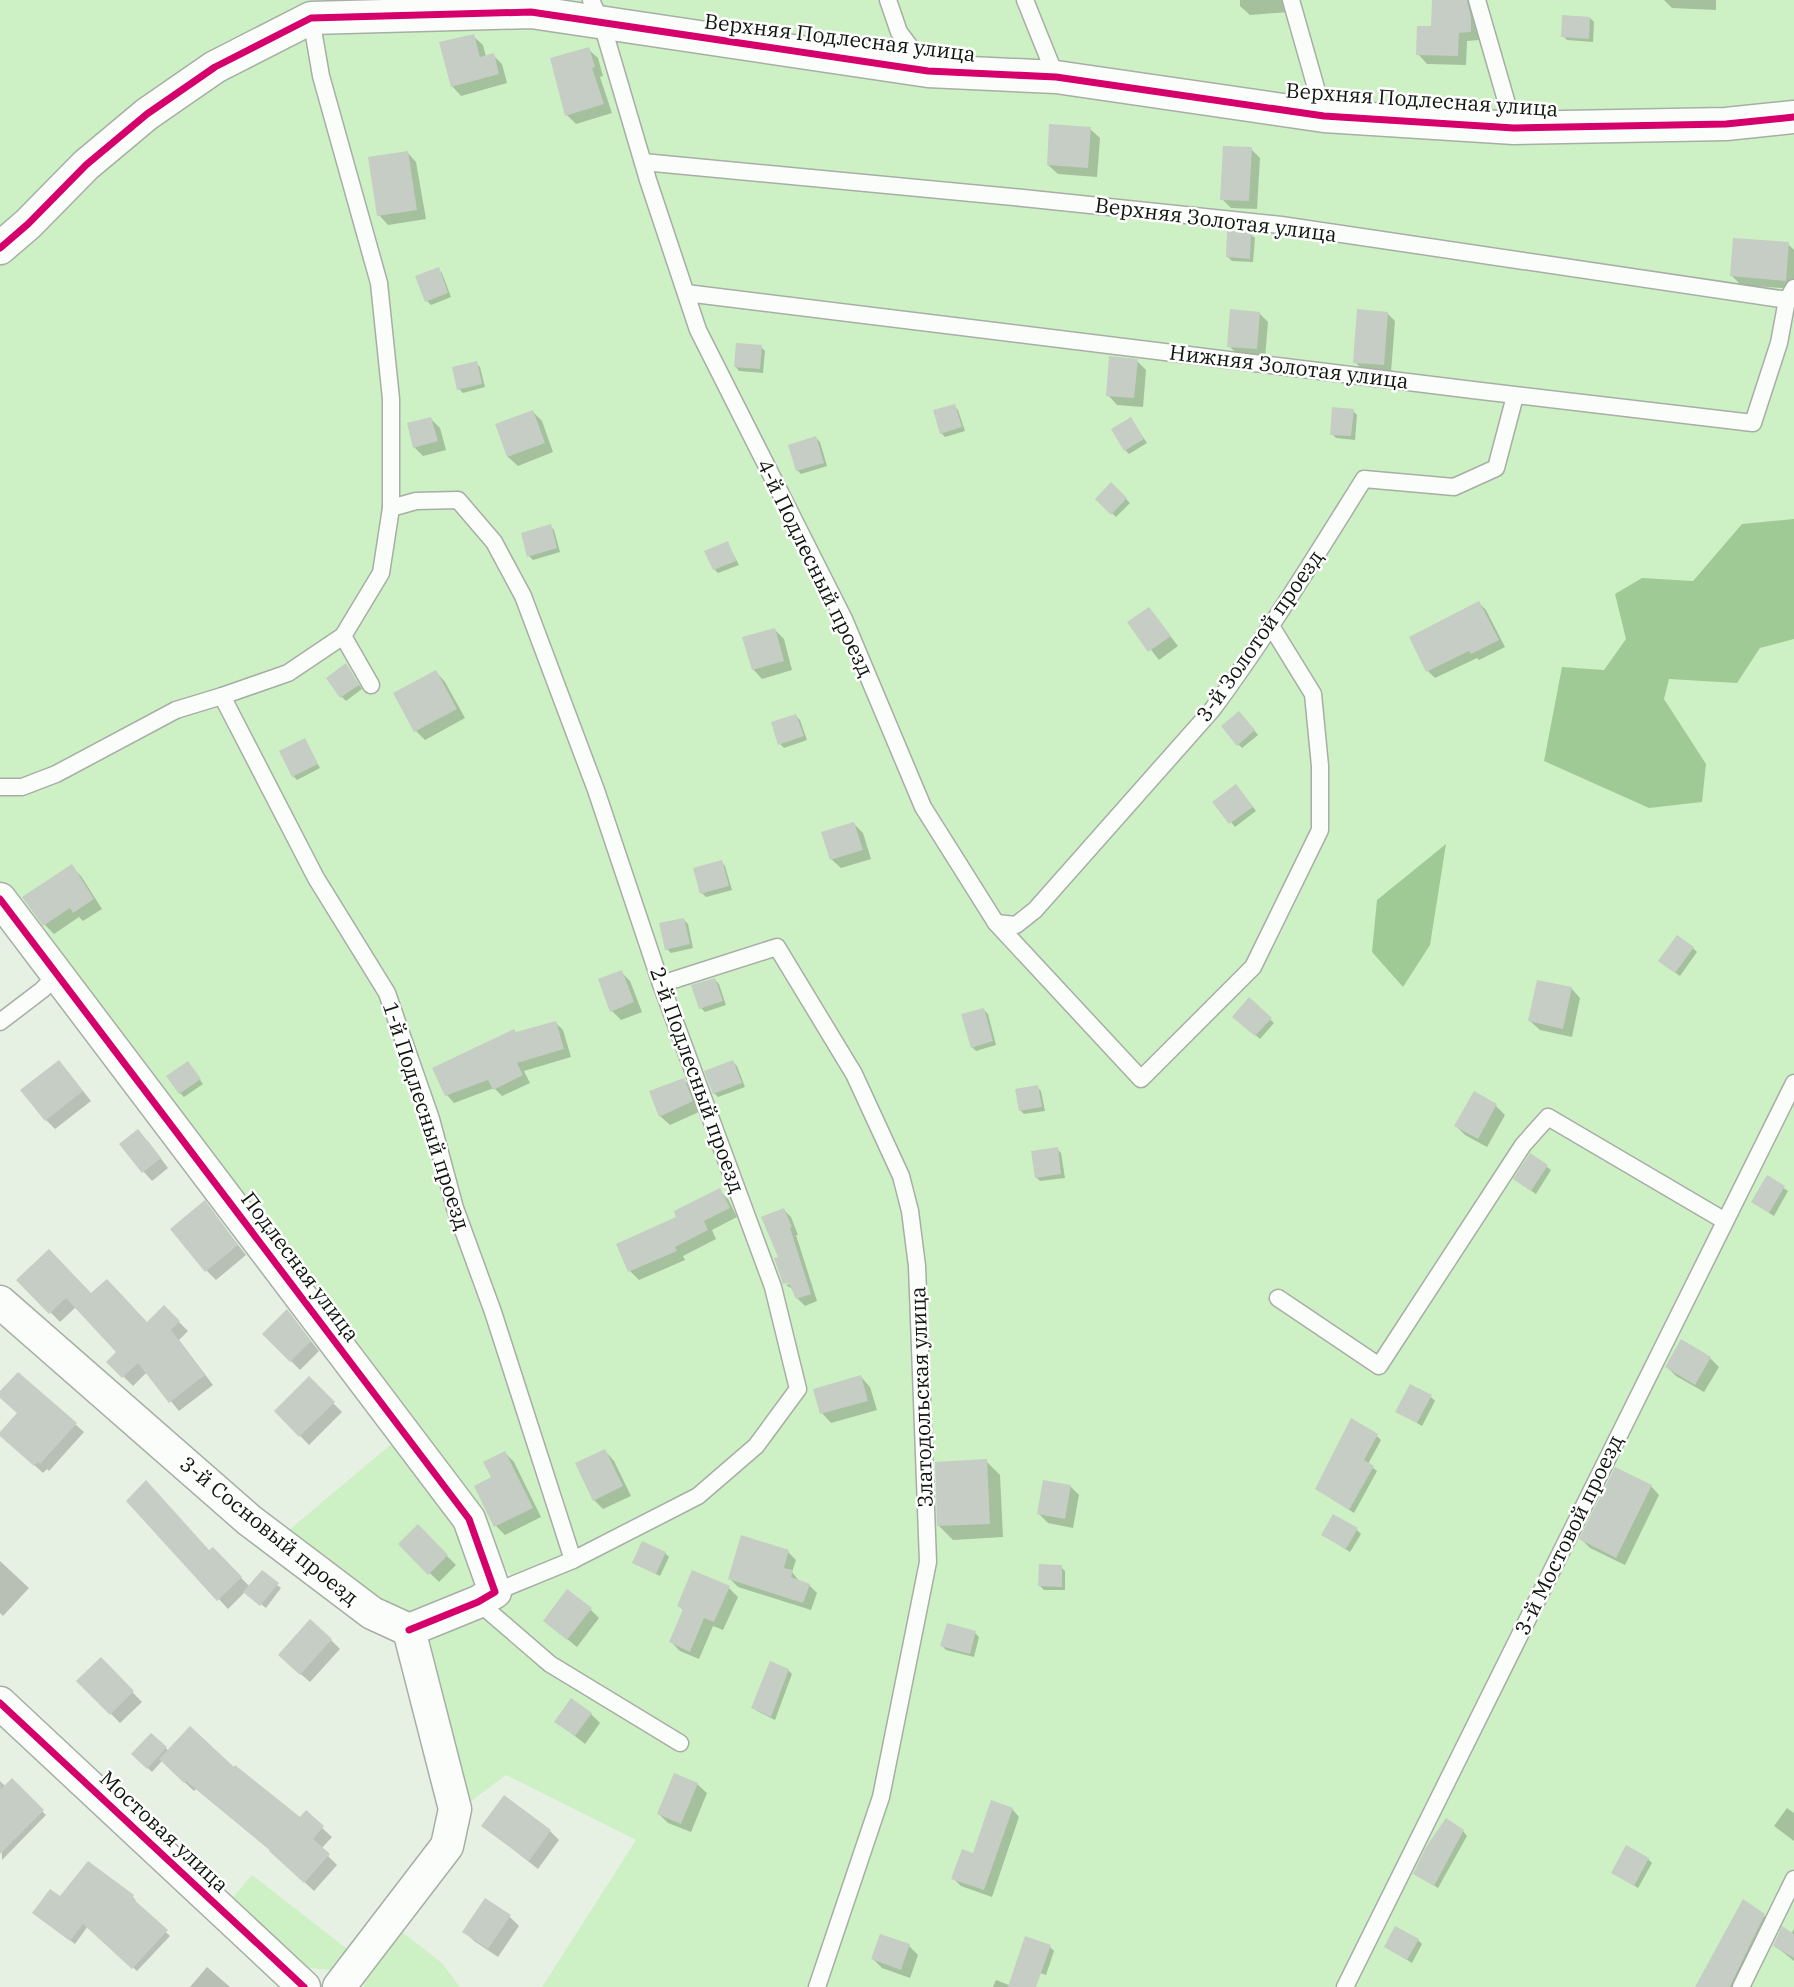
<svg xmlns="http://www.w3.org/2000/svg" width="1794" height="1987" viewBox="0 0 1794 1987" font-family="'IBM Plex Serif',serif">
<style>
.green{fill:#cdf1c5}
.water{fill:#9fca96}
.shadow{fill:#0003}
.building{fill:#c5cdc4}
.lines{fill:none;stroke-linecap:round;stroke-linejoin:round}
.lane-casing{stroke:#a7aea5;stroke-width:19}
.street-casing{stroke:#a7aea5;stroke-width:35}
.lane{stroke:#fbfdfb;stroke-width:16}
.street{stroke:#fbfdfb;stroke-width:32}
.cycleway-casing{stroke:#fff;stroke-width:11}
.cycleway{stroke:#d6006c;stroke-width:7}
.labels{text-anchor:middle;stroke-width:5;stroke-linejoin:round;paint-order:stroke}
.street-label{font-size:21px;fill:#0f160e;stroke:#fff}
</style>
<rect width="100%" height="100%" fill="#e6f1e4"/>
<g class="green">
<polygon points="0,0 1794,0 1794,1987 542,1987 636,1840 506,1775 462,1808 424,1638 515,1582 0,888"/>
<polygon points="400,1437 471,1541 480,1571 476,1595 401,1619 283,1535"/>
<polygon points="252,1875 351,1952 331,1970 299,1967 229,1902"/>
<polygon points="397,1928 442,1963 460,1987 363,1987 370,1969"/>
</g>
<g class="water">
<polygon points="1794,519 1794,639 1760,648 1737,683 1669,679 1664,699 1706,764 1702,802 1649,808 1544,761 1562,667 1604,670 1626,639 1615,594 1642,578 1693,581 1742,524"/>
<polygon points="1446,844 1430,945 1403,987 1372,952 1377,900"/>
</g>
<g class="shadow">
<polygon points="1240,0 1296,0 1289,12 1250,15 1240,6"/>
<polygon points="1449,0 1475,0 1480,29 1479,40 1467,41 1466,65 1427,64 1418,54"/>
<polygon points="1664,0 1716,0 1716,10 1672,8"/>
<polygon points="1590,18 1594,22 1593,42 1567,40 1563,36"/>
<polygon points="473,36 483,45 486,57 493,55 502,64 507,83 461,96 452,86"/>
<polygon points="588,49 598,58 603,76 600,77 612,113 576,124 567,115"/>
<polygon points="1090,129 1100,138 1097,177 1058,174 1048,165"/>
<polygon points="1251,149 1260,158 1257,209 1231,208 1222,199"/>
<polygon points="407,152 416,162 426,219 388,225 379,215"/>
<polygon points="1250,234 1255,238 1253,262 1232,261 1228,257"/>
<polygon points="1788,244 1794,250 1794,289 1741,285 1732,276"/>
<polygon points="438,269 442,273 451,297 431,305 427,301"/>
<polygon points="1259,313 1268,322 1265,358 1238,355 1229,346"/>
<polygon points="1387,313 1395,321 1391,372 1363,370 1355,362"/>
<polygon points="761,347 765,351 763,373 739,371 735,366"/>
<polygon points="1137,361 1146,370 1143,407 1117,405 1108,395"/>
<polygon points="476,363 480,367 485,387 463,393 459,389"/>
<polygon points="954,406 958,410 965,431 945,437 941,433"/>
<polygon points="1353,411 1357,415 1355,440 1336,438 1332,434"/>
<polygon points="533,412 542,421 553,452 518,466 508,457 497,425"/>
<polygon points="431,419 440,428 446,450 423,456 414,447"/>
<polygon points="1131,419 1147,443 1129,454 1125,450"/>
<polygon points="816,438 820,442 827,466 801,474 797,470"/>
<polygon points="1111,484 1130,503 1116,517 1097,499"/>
<polygon points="550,526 554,530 560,552 533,560 529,556"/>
<polygon points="727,543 739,565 718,573 714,569"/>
<polygon points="1479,603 1486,610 1505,647 1479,660 1477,658 1435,678 1428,671"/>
<polygon points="1149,609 1178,646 1159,660 1130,623"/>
<polygon points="775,630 784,639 792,670 762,679 753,669"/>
<polygon points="346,666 362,689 346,701 342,697"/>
<polygon points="436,672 445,682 465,718 425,740 416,731"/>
<polygon points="796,716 800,720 807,740 784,748 780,744"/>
<polygon points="1243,717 1258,735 1242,748 1238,744"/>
<polygon points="304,740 320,768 297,780 293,776"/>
<polygon points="1240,790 1256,811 1235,827 1215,802"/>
<polygon points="854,824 863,833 871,859 841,868 831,859"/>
<polygon points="721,862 725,866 732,890 706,897 702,893"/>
<polygon points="72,867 81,876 102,909 83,921 79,917 54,934 45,925"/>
<polygon points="684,920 688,924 693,948 671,953 667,949"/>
<polygon points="1693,948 1697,952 1680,976 1664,965"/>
<polygon points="621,972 630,981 642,1012 621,1020 612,1011"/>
<polygon points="715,980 719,984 726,1005 705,1012 701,1008"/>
<polygon points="1571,988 1580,998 1572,1037 1540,1030 1530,1021"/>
<polygon points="1249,1000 1274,1023 1260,1039 1235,1017"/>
<polygon points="984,1010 988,1014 996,1045 976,1051 972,1047"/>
<polygon points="556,1023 563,1030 571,1057 524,1071 530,1083 502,1096 494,1088 454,1103 447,1095 517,1034"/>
<polygon points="733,1062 737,1066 745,1087 718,1097 714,1093"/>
<polygon points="189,1065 203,1084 184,1097 180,1093"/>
<polygon points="68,1072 91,1101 55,1129 46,1120"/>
<polygon points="684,1080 693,1089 701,1111 670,1125 660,1116"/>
<polygon points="1037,1087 1041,1091 1045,1111 1024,1114 1020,1110"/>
<polygon points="1475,1093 1496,1106 1505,1115 1487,1147 1465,1135 1456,1126"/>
<polygon points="147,1140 168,1168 152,1181 143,1171"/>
<polygon points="1057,1149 1061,1153 1065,1178 1040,1181 1036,1177"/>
<polygon points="1531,1155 1551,1170 1536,1194 1520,1183"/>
<polygon points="1768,1178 1788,1191 1774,1216 1753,1202"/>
<polygon points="719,1190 728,1199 737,1217 712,1230 716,1239 683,1256 685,1260 639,1280 630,1271 679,1218"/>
<polygon points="205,1203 246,1255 216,1280 207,1271"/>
<polygon points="784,1210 791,1217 798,1235 796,1235 817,1301 805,1306 797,1298 794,1290 786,1285 798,1282 785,1283 780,1258"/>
<polygon points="19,1280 91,1295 147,1324 164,1307 188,1331 179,1340 213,1385 179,1411 147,1372 133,1386 109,1362 118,1352 76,1307 60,1322"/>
<polygon points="287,1311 319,1351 300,1370 264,1334"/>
<polygon points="1710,1358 1719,1367 1704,1392 1676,1376 1667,1367"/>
<polygon points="18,1374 84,1432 49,1471 47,1469 43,1473 9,1442 19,1414 0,1394"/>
<polygon points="861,1377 870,1387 877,1410 831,1423 822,1413"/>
<polygon points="309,1379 342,1412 309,1445 276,1411"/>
<polygon points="1431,1397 1435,1401 1422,1426 1397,1411"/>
<polygon points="1377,1436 1381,1440 1368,1464 1377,1471 1354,1513 1317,1489"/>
<polygon points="605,1451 614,1461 631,1496 603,1509 594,1500"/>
<polygon points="505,1453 514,1462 541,1517 505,1535 496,1526 494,1478"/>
<polygon points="986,1461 1000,1475 1003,1537 953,1540 939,1526"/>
<polygon points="1070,1486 1079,1495 1073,1528 1048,1523 1039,1514"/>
<polygon points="1651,1486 1659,1495 1625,1565 1590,1548 1581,1539"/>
<polygon points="129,1501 210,1552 213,1549 250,1587 277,1585 281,1588 266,1608 245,1592 228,1609"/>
<polygon points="418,1527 456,1565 439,1582 400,1544"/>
<polygon points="1357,1530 1361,1534 1350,1552 1323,1535"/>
<polygon points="788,1552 796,1560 792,1572 800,1582 809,1585 817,1593 811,1610 738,1587 730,1579"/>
<polygon points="665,1553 669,1557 660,1576 634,1563"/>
<polygon points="0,1561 29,1588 3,1616 0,1613"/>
<polygon points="1061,1567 1065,1571 1065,1590 1044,1590 1040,1586"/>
<polygon points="729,1588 738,1597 723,1630 713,1626 699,1659 680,1651 671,1642 684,1611 679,1606"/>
<polygon points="590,1609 599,1618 577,1647 545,1621"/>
<polygon points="975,1633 979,1637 974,1657 946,1650 942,1646"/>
<polygon points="331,1640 340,1649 310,1682 289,1664"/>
<polygon points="101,1660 142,1702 120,1723 79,1681"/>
<polygon points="788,1670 792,1674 775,1720 757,1711 753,1707"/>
<polygon points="591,1714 600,1723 585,1744 557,1722"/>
<polygon points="151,1735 169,1751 234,1770 300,1820 306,1813 332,1837 321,1849 337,1865 314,1891 271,1851 196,1789 194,1791 162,1761 152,1772 133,1754"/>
<polygon points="0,1781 6,1787 12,1781 46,1815 2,1860"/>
<polygon points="697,1784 707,1793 691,1832 668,1823 659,1814"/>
<polygon points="1787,1808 1794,1813 1794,1841 1774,1826"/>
<polygon points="1012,1809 1019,1817 992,1897 961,1886 953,1878"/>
<polygon points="483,1826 550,1831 559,1840 538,1869"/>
<polygon points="1463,1831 1467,1836 1438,1888 1415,1874"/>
<polygon points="1648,1859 1652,1863 1638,1888 1613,1872"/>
<polygon points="133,1897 136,1901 135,1903 170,1936 137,1971 88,1926 75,1944 38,1916 60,1898"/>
<polygon points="1764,1916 1772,1924 1741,1987 1697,1987"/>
<polygon points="510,1917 519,1926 498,1957 474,1941 465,1932"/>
<polygon points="1794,1929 1794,1961 1775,1946 1791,1934"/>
<polygon points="1418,1940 1422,1944 1412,1963 1386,1947"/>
<polygon points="909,1946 918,1955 910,1978 882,1968 873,1959"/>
<polygon points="1050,1947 1054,1951 1046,1975 1022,1967"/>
<polygon points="207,1967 230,1987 190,1987"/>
<polygon points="996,1980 1014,1987 993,1987"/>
</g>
<g class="building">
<polygon points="1432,0 1467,0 1471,18 1471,32 1459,33 1458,56 1416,55 1417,26 1431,26"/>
<polygon points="1562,15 1590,17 1589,39 1561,37"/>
<polygon points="474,34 480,57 494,53 499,74 451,87 439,42"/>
<polygon points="589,47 595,67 592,68 604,104 565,116 550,58"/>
<polygon points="1049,124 1091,127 1088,168 1047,165"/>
<polygon points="1223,146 1252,147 1249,201 1220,200"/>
<polygon points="408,151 417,210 377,216 368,157"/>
<polygon points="1227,231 1251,232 1250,259 1226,257"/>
<polygon points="1733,238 1789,242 1786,281 1730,276"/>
<polygon points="439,267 448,293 425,302 415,276"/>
<polygon points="1230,309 1260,312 1257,349 1227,347"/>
<polygon points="1357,309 1388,312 1384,365 1353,363"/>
<polygon points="736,343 762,345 760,369 734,367"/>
<polygon points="1109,356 1138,359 1134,398 1106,396"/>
<polygon points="477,361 482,384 457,390 452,367"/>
<polygon points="955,404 962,427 940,434 933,410"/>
<polygon points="1332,407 1354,409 1351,436 1330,435"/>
<polygon points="533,410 545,443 507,457 495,424"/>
<polygon points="431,417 438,441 413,448 407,423"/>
<polygon points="1131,417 1144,439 1124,451 1111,429"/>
<polygon points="816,436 824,463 796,471 788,445"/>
<polygon points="1111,482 1127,498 1111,515 1095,499"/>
<polygon points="551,524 557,548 527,557 521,533"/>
<polygon points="728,541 736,561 713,570 704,551"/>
<polygon points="1479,601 1499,640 1471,654 1469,651 1426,672 1409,637"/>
<polygon points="1149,607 1171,636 1148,652 1127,622"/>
<polygon points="775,628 784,661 752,670 742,637"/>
<polygon points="346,663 359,685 340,698 326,678"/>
<polygon points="436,670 457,709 414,732 393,693"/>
<polygon points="1239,711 1255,730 1237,746 1221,726"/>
<polygon points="796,714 804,736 778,745 771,722"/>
<polygon points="305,738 318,764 292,777 279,751"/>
<polygon points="1236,784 1253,807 1229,824 1212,802"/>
<polygon points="854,822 863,850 830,860 821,832"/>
<polygon points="722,860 729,886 700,894 693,868"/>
<polygon points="72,864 94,899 73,913 70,908 43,926 22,897"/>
<polygon points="684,918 690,944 665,950 659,923"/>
<polygon points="1677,935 1694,947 1675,973 1658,961"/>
<polygon points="622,970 634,1002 610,1012 598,979"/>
<polygon points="715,978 723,1001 699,1009 691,985"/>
<polygon points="1537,980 1572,987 1563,1029 1528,1021"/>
<polygon points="1249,997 1272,1018 1255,1036 1232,1017"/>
<polygon points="984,1008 993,1041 971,1048 961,1014"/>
<polygon points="556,1021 564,1049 517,1063 523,1075 493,1090 488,1080 445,1096 432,1068 514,1029 516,1032"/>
<polygon points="59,1060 83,1091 45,1121 20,1090"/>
<polygon points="733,1060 742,1083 713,1094 704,1071"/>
<polygon points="188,1061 201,1079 179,1094 166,1076"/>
<polygon points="684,1078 693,1101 659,1117 649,1091"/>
<polygon points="1038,1085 1042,1107 1019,1111 1015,1089"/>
<polygon points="1474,1091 1497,1104 1478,1139 1454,1126"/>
<polygon points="138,1129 161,1158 142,1173 119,1144"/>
<polygon points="1058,1147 1061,1174 1035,1178 1031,1151"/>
<polygon points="1530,1153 1548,1165 1531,1191 1513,1179"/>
<polygon points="1767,1175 1785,1186 1769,1213 1751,1202"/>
<polygon points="720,1188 730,1208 704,1221 708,1230 675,1247 677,1251 628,1272 616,1244 676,1217 674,1211"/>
<polygon points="205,1200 238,1245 205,1272 170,1229"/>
<polygon points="784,1208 792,1227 790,1228 811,1294 796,1299 789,1283 783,1284 774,1258 778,1257 761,1217"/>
<polygon points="49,1249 91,1293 107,1279 147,1322 164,1305 180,1321 171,1330 205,1375 169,1403 138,1363 122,1378 106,1362 116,1352 66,1298 49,1314 16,1280"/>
<polygon points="287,1309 311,1341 290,1362 262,1334"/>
<polygon points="1681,1339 1711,1357 1695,1385 1665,1367"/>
<polygon points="18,1372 77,1423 40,1464 38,1462 34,1466 0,1436 0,1432 17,1413 0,1398 0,1391"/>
<polygon points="861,1375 868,1401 820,1414 813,1389"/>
<polygon points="309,1376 335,1402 299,1437 274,1411"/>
<polygon points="1410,1384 1432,1395 1417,1423 1395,1412"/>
<polygon points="1351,1418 1378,1434 1364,1460 1374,1466 1349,1510 1315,1489"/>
<polygon points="605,1449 623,1486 593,1501 575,1463"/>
<polygon points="505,1451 533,1508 494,1527 474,1486 491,1477 483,1462"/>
<polygon points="987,1459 990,1524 937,1526 935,1462"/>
<polygon points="1615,1467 1652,1485 1616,1558 1579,1539"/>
<polygon points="146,1480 209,1550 213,1547 242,1577 217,1601 126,1501"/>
<polygon points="1043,1480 1071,1485 1065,1519 1037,1514"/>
<polygon points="1333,1514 1358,1528 1346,1549 1321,1535"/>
<polygon points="418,1524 448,1555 428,1575 398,1544"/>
<polygon points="741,1535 789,1550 784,1568 793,1570 791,1577 810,1584 803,1603 728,1579"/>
<polygon points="642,1541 666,1552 656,1574 632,1563"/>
<polygon points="1039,1564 1062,1565 1062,1587 1038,1586"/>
<polygon points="262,1570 279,1583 260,1606 243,1592"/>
<polygon points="692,1570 730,1586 714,1622 704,1618 690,1652 669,1642 683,1609 677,1606"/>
<polygon points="567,1589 592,1608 567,1640 543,1621"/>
<polygon points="310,1619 332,1639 300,1675 278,1655"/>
<polygon points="947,1623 976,1631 970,1654 940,1646"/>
<polygon points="101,1657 134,1691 110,1715 76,1681"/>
<polygon points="770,1661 789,1669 771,1717 751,1708"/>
<polygon points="571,1698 592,1713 575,1736 554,1722"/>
<polygon points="190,1726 234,1767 235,1765 300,1817 306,1810 324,1826 313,1839 330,1854 304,1883 269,1851 270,1850 186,1781 184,1783 159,1759"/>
<polygon points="151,1733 167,1747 147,1769 131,1754"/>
<polygon points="674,1773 698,1783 681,1824 657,1814"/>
<polygon points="12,1778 44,1810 0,1854 0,1790"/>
<polygon points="504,1795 551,1830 529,1861 481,1826"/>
<polygon points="991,1800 1013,1808 984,1890 951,1879 962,1849 973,1853"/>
<polygon points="1446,1818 1464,1830 1434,1886 1413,1874 1426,1847"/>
<polygon points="1626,1845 1649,1858 1634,1886 1611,1873"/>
<polygon points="88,1861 134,1895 132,1898 168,1930 132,1969 83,1924 70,1941 32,1913 50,1889 60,1896"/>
<polygon points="485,1898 511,1915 488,1949 462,1932"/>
<polygon points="1743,1899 1765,1914 1731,1984 1730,1987 1695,1987"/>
<polygon points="1395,1926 1419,1939 1407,1960 1384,1947"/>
<polygon points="1782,1926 1794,1934 1794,1958 1773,1946"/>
<polygon points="880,1934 910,1944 901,1970 871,1959"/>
<polygon points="1025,1936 1051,1945 1036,1987 1008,1987"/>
</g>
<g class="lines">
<defs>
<g id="lane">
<polyline points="591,0 602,24 648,180 698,330 844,619 923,807 996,923 1141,1079 1253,967 1320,830 1320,766 1313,694 1271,626"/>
<polyline points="888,0 899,32 927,69"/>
<polyline points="1025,0 1056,77"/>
<polyline points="1291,0 1324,116"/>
<polyline points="1477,0 1514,128"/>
<polyline points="643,162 1023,198 1281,225 1787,300"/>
<polyline points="686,293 1481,391 1753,423 1779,343 1787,300 1794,288"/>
<polyline points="391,508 416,501 458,500 494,542 523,596 596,790 661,984 773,1287 798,1389 756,1446 698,1496 573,1560 495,1592"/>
<polyline points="343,636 371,685"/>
<polyline points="222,696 316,878 387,993 431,1119 455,1208 493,1312 573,1560"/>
<polyline points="0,787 22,787 56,774 176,710 222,696 288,673 343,636 381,573 391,508 391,399 379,283 321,76 311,18"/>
<path d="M996,923L1016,925L1035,910L1212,710C1267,636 1315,557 1364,479L1454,487L1496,468L1515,396"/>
<polyline points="661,984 777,947 854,1074 901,1176 910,1211 917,1266 928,1562 881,1797 817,1987"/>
<polyline points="0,1022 42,990 57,975"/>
<polyline points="1278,1298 1379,1366 1523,1145 1548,1117 1725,1221"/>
<polyline points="478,1602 550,1664 680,1743"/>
<polyline points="1345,1987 1794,1083"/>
<polyline points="1741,1987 1794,1879"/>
</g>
<g id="street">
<polyline points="0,248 28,224 86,165 147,114 215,67 311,18 531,12 928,71 1056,77 1324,116 1514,128 1726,124 1794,117"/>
<polyline points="0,899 469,1519 495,1592 478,1602 409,1630"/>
<polyline points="0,1302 249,1520 372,1613 409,1630"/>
<polyline points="0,1703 304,1987"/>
<polyline points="339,1987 447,1846 455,1809 409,1630"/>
</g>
</defs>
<use href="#lane" class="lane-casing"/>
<use href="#street" class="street-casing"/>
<use href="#lane" class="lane"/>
<use href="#street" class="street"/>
<defs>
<g id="cycleway">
<polyline points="0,248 28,224 86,165 147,114 215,67 311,18 531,12 928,71 1056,77 1324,116 1514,128 1726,124 1794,117"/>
<polyline points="0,899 469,1519 495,1592 478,1602 409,1630"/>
<polyline points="0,1703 304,1987"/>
</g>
</defs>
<use href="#cycleway" class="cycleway-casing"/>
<use href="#cycleway" class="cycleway"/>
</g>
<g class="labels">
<g class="street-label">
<text transform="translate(840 38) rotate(7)" y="7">Верхняя Подлесная улица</text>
<text transform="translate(1422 100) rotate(4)" y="7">Верхняя Подлесная улица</text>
<text transform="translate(1216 220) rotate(7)" y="7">Верхняя Золотая улица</text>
<text transform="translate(1289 367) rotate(7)" y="7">Нижняя Золотая улица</text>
<text transform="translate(815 568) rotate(64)" y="7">4-й Подлесный проезд</text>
<text transform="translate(1260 636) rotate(-55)" y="7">3-й Золотой проезд</text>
<text transform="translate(697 1080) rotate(70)" y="7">2-й Подлесный проезд</text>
<text transform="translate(426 1116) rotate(72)" y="7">1-й Подлесный проезд</text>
<text transform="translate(300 1267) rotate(53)" y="7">Подлесная улица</text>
<text transform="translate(922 1397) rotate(-92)" y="7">Златодольская улица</text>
<text transform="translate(269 1531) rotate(39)" y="7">3-й Сосновый проезд</text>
<text transform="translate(1569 1535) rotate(-64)" y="7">3-й Мостовой проезд</text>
<text transform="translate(164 1832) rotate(43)" y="7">Мостовая улица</text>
</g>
</g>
</svg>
